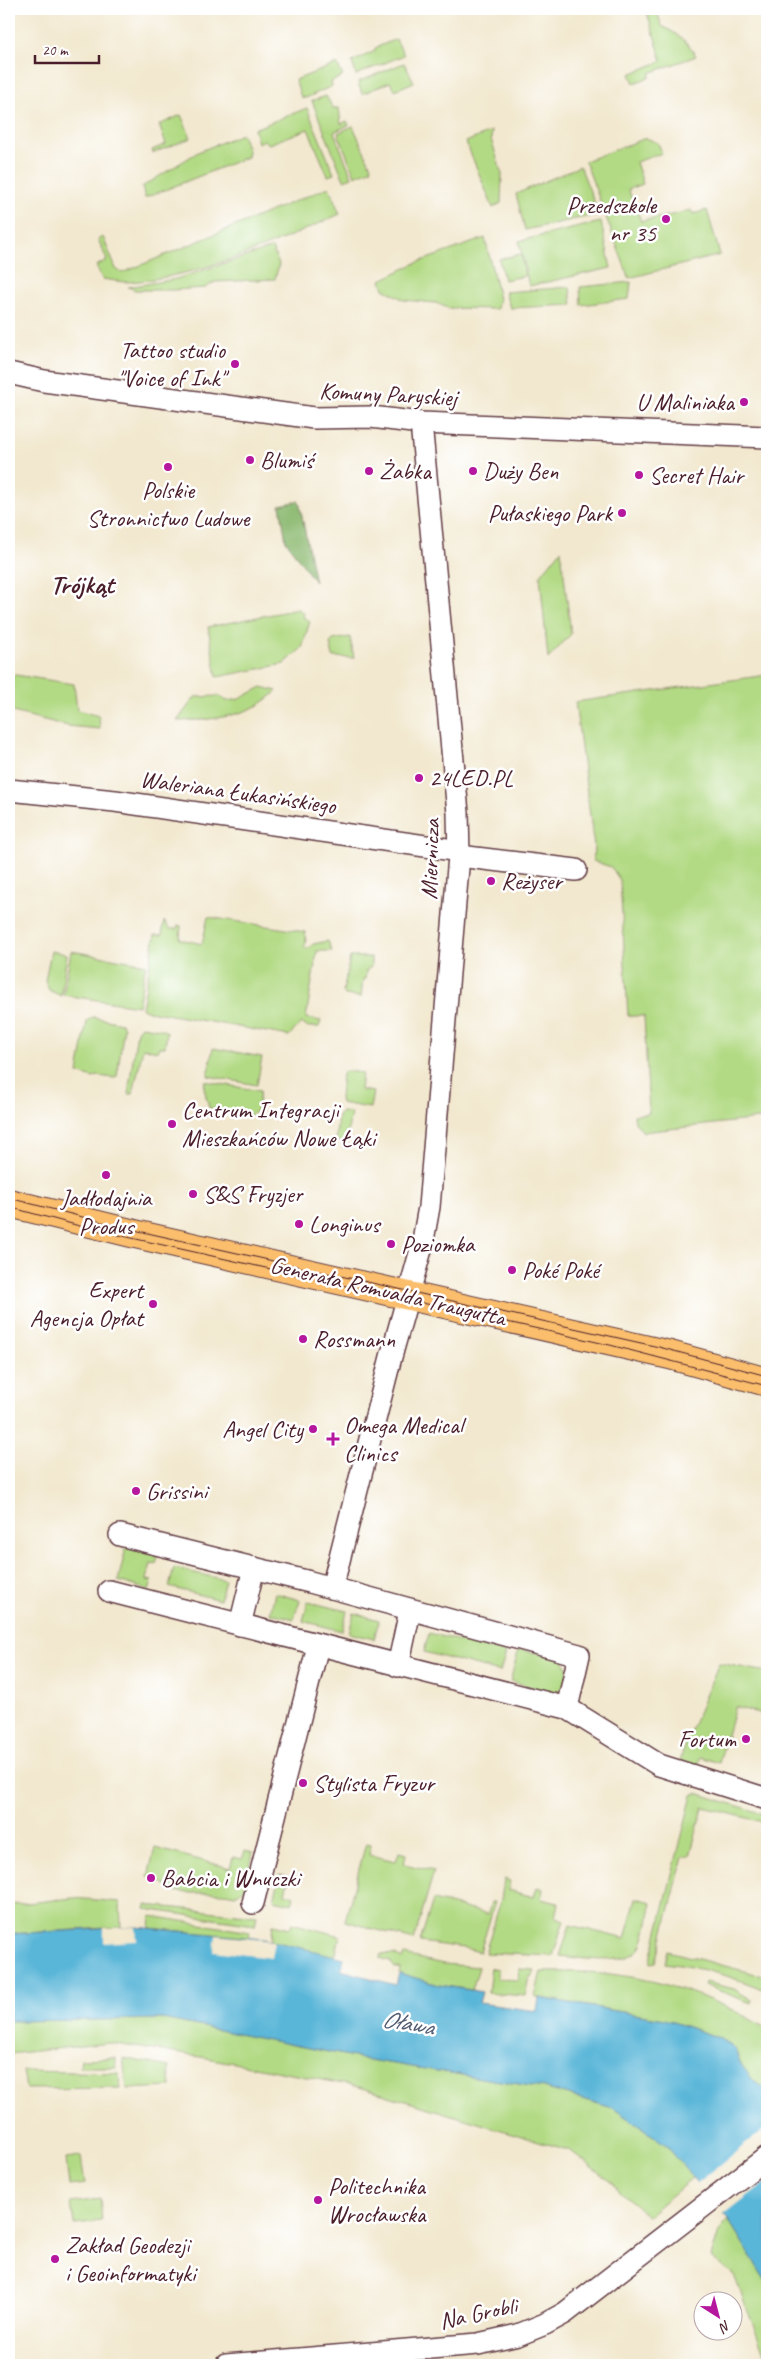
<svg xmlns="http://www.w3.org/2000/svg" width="776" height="2374" viewBox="0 0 776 2374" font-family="Caveat,sans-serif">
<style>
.green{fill:#b2da84;stroke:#7e7c58}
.forest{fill:#8dba72;stroke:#6c6c4e}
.water{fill:#5ab6d8;stroke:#526a82}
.pier{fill:#f2e8cf}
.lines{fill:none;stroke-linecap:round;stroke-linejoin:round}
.minor-casing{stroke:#633d44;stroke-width:24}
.major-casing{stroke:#633d44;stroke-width:30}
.minor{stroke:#fff;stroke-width:21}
.major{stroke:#fabe6d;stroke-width:28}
.tram{stroke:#4a1f2b;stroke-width:1}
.poi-dot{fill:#b5179e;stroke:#fff;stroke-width:2}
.labels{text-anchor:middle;stroke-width:5;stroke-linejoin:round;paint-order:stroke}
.poi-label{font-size:24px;fill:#4a1f2b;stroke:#fff;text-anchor:start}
.street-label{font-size:24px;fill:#4a1f2b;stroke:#fff}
.water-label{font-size:25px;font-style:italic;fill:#505b70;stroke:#fff}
.quarter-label{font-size:26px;font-weight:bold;fill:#4a1f2b;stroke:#fff}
</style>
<rect width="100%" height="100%" fill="#fff"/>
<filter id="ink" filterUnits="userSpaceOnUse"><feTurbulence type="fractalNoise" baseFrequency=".02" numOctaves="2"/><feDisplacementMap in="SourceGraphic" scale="10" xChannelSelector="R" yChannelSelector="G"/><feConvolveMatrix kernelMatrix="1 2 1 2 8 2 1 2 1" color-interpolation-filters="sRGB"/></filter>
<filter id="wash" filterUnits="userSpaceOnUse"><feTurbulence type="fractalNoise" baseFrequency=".0096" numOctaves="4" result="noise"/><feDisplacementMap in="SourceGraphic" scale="20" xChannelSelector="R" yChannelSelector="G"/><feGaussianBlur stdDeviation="1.12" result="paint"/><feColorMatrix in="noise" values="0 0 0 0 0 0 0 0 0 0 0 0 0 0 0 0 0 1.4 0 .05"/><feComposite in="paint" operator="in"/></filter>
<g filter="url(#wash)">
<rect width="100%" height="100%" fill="#f2e8cf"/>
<g class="green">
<path d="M646,9H656L662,26C676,33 688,41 696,56L650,73V77L634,83L630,74L662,61Z"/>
<polygon points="396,39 404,55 356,75 352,62 375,51 375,48"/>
<polygon points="404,63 414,82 395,90 390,82 362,94 358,82"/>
<polygon points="337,64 343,76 331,82 332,86 306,98 301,97 295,80"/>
<polygon points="326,96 333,108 339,108 341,124 347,121 349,125 334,132 352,177 344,180 312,101"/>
<polygon points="307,108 334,174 328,176 308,129 269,144 264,140 258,143 254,129"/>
<polygon points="181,115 191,138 153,153 152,150 166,144 159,125"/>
<polygon points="353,126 372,169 355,176 338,133"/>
<polygon points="492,131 491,139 502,174 501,203 493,208 466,142"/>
<polygon points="242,134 248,150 247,157 145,198 142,187 198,152"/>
<path d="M646,138L658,143L662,153L636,162L643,184L628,189L641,221C658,218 674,215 691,210L693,214L707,210L720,255L629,278L585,161Z"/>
<polygon points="580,166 599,214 525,230 516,194"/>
<path d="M329,187L340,214C277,243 199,277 129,282C120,282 111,280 102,279L96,266L107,260L98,239L103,237L116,269L122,273Z"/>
<polygon points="601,222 611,268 529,286 519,241"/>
<polygon points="485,238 499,299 497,309 448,308 436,303 404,300 384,289 381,280 416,263"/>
<polygon points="272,248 279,264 275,279 215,282 205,288 173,290 135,290 128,287 176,279"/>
<polygon points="521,254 525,276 504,280 499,259"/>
<polygon points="631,282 629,299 581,305 580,287"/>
<polygon points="570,287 572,305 510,308 505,292"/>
<polygon points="561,550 571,634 548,659 540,576"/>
<polygon points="298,609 304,613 303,617 310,621 302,648 284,664 217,677 208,627"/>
<polygon points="350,637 354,658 333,657 330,643 333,640"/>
<polygon points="9,674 74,684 77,710 99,716 100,729 68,726 9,711"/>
<polygon points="767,675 767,1118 643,1132 635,1122 634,1115 649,1113 644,1016 628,1016 620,880 611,867 593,861 594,846 575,702"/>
<path d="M262,687L277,691C251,717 213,720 177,721L195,697L218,696L227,701L239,699Z"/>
<polygon points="208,917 305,932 306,943 304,947 308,949 313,944 328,941 332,951 317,951 306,1018 321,1021 319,1027 307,1027 301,1023 289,1036 149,1011 142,1008 155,935 162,935 164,921 170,929 177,929 178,925 181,926 180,939 202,944"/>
<polygon points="51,951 67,954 61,996 49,990 45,980"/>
<polygon points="71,951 146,964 138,1006 63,995"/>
<polygon points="350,957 371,957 371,967 366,971 365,979 363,979 361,997 345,995 343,992"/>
<polygon points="93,1017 121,1023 124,1027 117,1076 115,1078 97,1076 93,1078 78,1073 87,1021"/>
<polygon points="141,1026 161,1029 167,1032 165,1047 159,1047 158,1051 143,1048 133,1094 128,1094 137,1031"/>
<polygon points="213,1048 262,1057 257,1085 208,1076"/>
<polygon points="346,1071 362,1073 360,1090 373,1092 370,1108 341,1103 340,1099 342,1074"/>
<polygon points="205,1081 260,1091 257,1110 251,1115 209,1108 204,1088"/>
<polygon points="342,1112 351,1113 346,1142 339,1141 336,1138 338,1116"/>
<polygon points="126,1548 158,1556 156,1564 151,1563 147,1580 152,1581 149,1590 118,1581"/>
<polygon points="174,1568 225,1580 220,1600 169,1587"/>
<polygon points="275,1593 300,1600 294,1619 270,1613"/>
<polygon points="308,1602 347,1611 342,1631 303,1621"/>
<polygon points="354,1613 379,1620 374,1639 349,1633"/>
<polygon points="429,1633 506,1653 500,1672 424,1652"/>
<polygon points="519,1649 563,1659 568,1669 565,1686 551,1695 545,1691 510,1681"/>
<polygon points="719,1663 767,1672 767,1715 735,1707 719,1763 701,1757 698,1765 680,1761 687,1739"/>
<polygon points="697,1793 767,1815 767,1823 703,1807 690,1856 683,1857 656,1962 650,1963 692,1795"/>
<polygon points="366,1843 371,1844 369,1855 396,1861 399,1852 406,1854 404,1864 434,1871 414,1940 345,1921"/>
<path d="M155,1848L230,1868L233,1857L242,1859L245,1851L253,1853L245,1889L235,1895C216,1890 199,1895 180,1892C167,1890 161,1878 148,1876Z"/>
<polygon points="280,1874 289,1876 285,1893 294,1896 292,1904 274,1900"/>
<polygon points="504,1879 510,1881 508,1890 534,1897 537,1887 543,1889 541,1899 558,1903 555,1917 564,1920 553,1956 485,1953 501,1900"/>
<polygon points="73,1898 120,1902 121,1927 9,1934 9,1905"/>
<path d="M636,1898L652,1902C649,1914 646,1940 640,1948C626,1967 581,1958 560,1956L570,1925L625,1939Z"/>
<polygon points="433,1900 488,1914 491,1902 495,1902 480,1952 464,1948 420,1942"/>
<polygon points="146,1905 257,1916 255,1925 145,1909"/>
<polygon points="151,1916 250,1932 249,1938 150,1928"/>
<polygon points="292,1923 340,1936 335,1957 271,1941 273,1924 290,1928"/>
<path d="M668,1951L767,1977V1991C734,1977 700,1967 665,1963Z"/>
<polygon points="381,1954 395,1955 402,1959 404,1955 444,1964 479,1967 472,1990 439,1985 399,1973 400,1968 395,1968 390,1961 380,1958"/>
<polygon points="491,1968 498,1969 498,1979 518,1980 519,1969 534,1970 531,1978 529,1978 525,1996 488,1993"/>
<path d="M541,1972C564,1972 587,1971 610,1974C665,1980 720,2000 767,2029V2090L753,2080L740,2063L735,2049L720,2038L664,2019L535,1997Z"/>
<polygon points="705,1982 734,1989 752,2000 751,2003 704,1985"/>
<polygon points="163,2019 369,2060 544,2088 613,2108 665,2144 694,2177 647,2216 606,2178 571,2151 359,2087 207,2058 109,2043 9,2054 9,2021"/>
<polygon points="116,2058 116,2067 80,2067 81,2059"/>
<polygon points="123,2058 169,2067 171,2087 127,2089"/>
<polygon points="23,2071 119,2073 120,2088 26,2089"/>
<polygon points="81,2157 85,2184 69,2186 66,2159"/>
<polygon points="100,2199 102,2221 74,2224 71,2203"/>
<polygon points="728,2219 767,2283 767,2361 734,2275 711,2257 719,2232"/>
</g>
<polygon class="forest" points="299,501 315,582 286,541 280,505"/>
<polygon class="water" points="136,1927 264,1939 344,1958 341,1970 396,1985 399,1973 439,1985 482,1992 479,2003 537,2011 539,1998 664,2019 720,2038 735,2049 740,2063 753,2080 767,2090 767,2283 728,2219 665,2144 613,2108 544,2088 369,2060 163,2019 9,2021 9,1934"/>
<g class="pier">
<polygon points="136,1927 137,1941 104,1943 104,1928"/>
<polygon points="216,1935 274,1941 271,1958 214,1951"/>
<polygon points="767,2127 767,2181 722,2216 696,2184"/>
</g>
</g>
<g filter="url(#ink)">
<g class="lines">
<defs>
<g id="minor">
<polyline points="9,373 44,381 314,418 371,417 421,423 767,437"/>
<polyline points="9,790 115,801 460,851"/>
<polyline points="459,856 576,870"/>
<polyline points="120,1535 310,1582 579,1655 567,1708"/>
<polyline points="332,1588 391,1357 422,1246 429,1207 459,856 458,813 421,423"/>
<polyline points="109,1591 567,1708 659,1765 767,1799"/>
<polyline points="240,1625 254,1568"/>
<polyline points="398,1666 410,1611"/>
<polyline points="253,1903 318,1646"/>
<polyline points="226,2365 478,2344 518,2335 545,2324 565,2313 767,2157"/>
</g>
<polyline id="major" points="9,1203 135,1234 670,1355 767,1382"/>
</defs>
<use href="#minor" class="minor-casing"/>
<use href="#major" class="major-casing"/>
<use href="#minor" class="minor"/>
<use href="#major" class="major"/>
<g class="tram">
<polyline points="9,1198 125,1228 659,1347 767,1376"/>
<polyline points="9,1207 87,1228 610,1345 767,1386"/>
</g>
</g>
</g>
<g class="poi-dot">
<circle cx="666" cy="219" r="5"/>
<circle cx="235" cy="364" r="5"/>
<circle cx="744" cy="402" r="5"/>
<circle cx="250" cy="460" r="5"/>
<circle cx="168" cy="467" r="5"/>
<circle cx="369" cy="471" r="5"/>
<circle cx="473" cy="471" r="5"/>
<circle cx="639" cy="475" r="5"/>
<circle cx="622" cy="513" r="5"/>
<circle cx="419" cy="778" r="5"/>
<circle cx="491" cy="881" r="5"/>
<circle cx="172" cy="1124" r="5"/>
<circle cx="106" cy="1175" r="5"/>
<circle cx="193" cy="1194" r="5"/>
<circle cx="299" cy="1224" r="5"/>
<circle cx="391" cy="1244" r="5"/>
<circle cx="512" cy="1270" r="5"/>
<circle cx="153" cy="1304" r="5"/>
<circle cx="303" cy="1339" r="5"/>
<circle cx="313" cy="1429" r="5"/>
<path d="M330.5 1431.5h5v5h5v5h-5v5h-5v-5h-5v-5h5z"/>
<circle cx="136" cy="1491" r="5"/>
<circle cx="746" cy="1739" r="5"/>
<circle cx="303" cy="1783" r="5"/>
<circle cx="151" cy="1878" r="5"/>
<circle cx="318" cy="2200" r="5"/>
<circle cx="55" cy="2259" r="5"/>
</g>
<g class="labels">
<g class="poi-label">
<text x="656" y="213" text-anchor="end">Przedszkole<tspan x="656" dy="28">nr 35</tspan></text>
<text x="225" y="358" text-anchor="end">Tattoo studio<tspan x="225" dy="28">"Voice of Ink"</tspan></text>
<text x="734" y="410" text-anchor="end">U Maliniaka</text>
<text x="260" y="468">Blumiś</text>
<text x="379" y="479">Żabka</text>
<text x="483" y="479">Duży Ben</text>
<text x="649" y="483">Secret Hair</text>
<text x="168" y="498" text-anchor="middle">Polskie<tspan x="168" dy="28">Stronnictwo Ludowe</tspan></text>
<text x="612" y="521" text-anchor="end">Pułaskiego Park</text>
<text x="429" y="786">24LED.PL</text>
<text x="501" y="889">Reżyser</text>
<text x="182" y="1118">Centrum Integracji<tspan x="182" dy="28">Mieszkańców Nowe Łąki</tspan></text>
<text x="203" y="1202">S&amp;S Fryzjer</text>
<text x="106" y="1206" text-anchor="middle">Jadłodajnia<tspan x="106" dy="28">Produs</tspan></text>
<text x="309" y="1232">Longinus</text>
<text x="401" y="1252">Poziomka</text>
<text x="522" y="1278">Poké Poké</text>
<text x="143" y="1298" text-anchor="end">Expert<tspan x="143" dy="28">Agencja Opłat</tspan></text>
<text x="313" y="1347">Rossmann</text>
<text x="344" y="1433">Omega Medical<tspan x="344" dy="28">Clinics</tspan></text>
<text x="303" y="1437" text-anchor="end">Angel City</text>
<text x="146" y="1499">Grissini</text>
<text x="736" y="1747" text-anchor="end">Fortum</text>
<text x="313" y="1791">Stylista Fryzur</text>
<text x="161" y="1886">Babcia i Wnuczki</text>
<text x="328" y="2194">Politechnika<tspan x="328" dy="28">Wrocławska</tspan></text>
<text x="65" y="2253">Zakład Geodezji<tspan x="65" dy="28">i Geoinformatyki</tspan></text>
</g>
<g class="street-label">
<text transform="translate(388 394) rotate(3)" y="8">Komuny Paryskiej</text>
<text transform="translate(238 792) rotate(8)" y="8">Waleriana Łukasińskiego</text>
<text transform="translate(430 859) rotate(-88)" y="8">Miernicza</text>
<text transform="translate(388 1291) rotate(13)" y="8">Generała Romualda Traugutta</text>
<text transform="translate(478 2313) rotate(-12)" y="8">Na Grobli</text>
</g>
<g class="water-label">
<text transform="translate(408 2022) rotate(10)" y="9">Oława</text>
</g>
<g class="quarter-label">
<text x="82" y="593">Trójkąt</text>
</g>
</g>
<rect width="776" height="2374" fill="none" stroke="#fff" stroke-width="30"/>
<g transform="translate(718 2316) rotate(144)"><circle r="24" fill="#ffffff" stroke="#b7a5aa"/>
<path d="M0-4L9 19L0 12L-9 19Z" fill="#b5179e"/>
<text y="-8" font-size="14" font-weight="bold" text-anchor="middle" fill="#4a1f2b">N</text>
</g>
<path d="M35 55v8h64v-8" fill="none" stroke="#4a1f2b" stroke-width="2.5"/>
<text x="42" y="55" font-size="15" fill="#4a1f2b" stroke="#ffffff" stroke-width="4" paint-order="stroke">20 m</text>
</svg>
